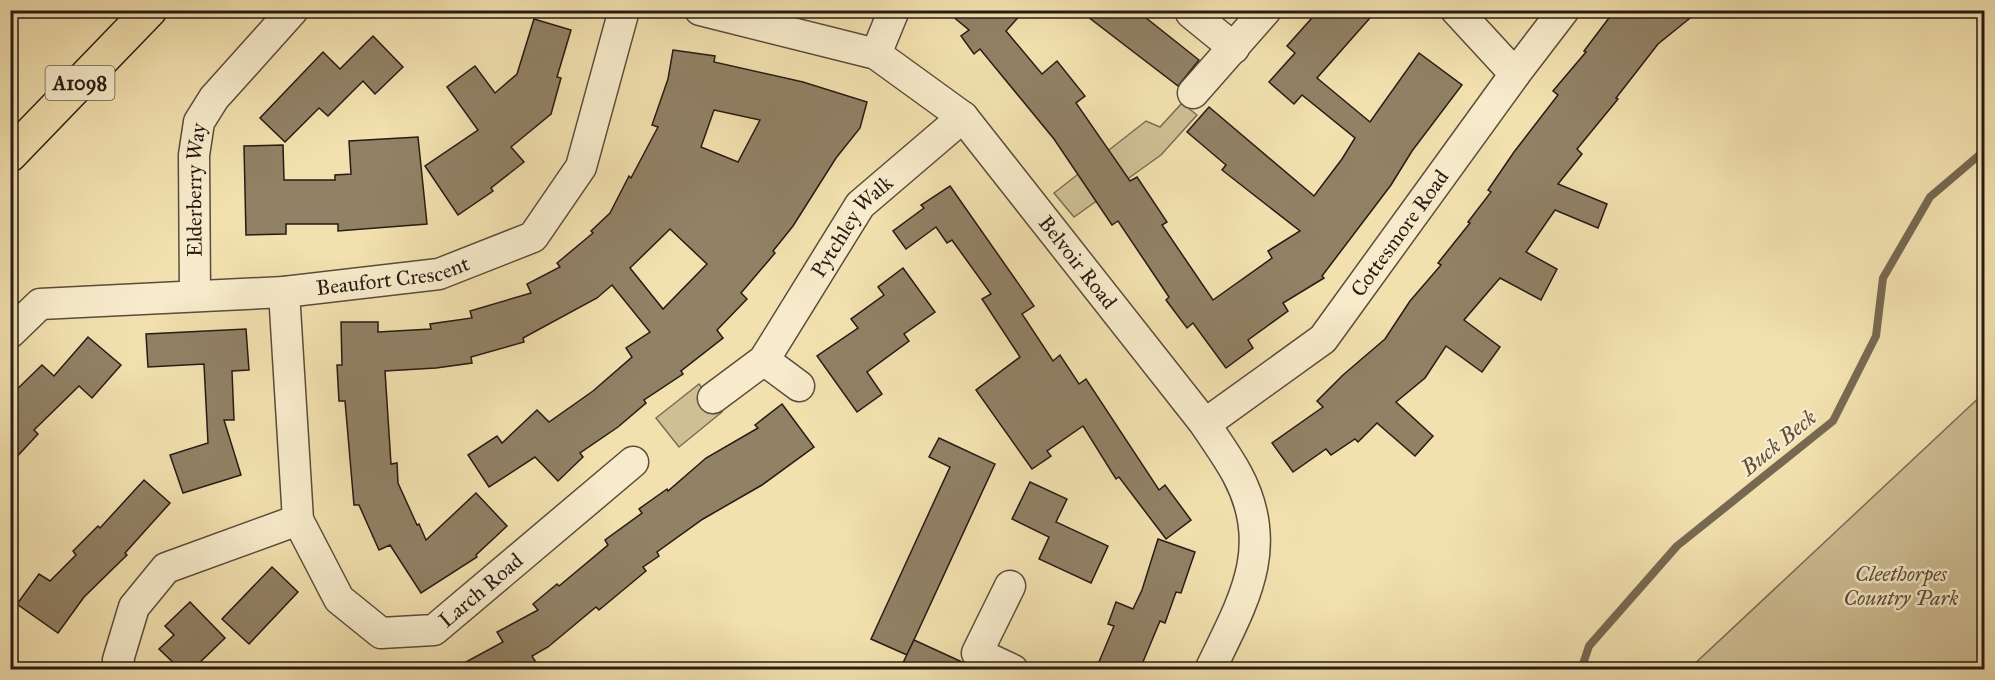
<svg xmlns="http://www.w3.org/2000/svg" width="1995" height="680" viewBox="0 0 1995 680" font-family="'IM FELL Great Primer',serif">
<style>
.green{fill:#cfbf95;stroke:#7b6d54;stroke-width:1.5}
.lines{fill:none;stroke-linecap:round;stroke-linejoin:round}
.stream{stroke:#776951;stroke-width:8}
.building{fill:#918165;stroke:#271b14;stroke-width:1.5;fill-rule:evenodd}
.minor-casing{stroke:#5a4c3b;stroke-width:33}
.primary-casing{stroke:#271b14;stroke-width:36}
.minor{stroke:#f7ebcb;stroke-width:30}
.primary{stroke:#f2e0af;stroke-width:33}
.labels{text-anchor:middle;stroke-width:5;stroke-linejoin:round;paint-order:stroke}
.shield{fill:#f7ebcb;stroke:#65594b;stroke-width:1.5}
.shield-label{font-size:20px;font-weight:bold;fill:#271b14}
.street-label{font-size:21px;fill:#271b14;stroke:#f7ebcb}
.park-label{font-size:21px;font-style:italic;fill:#594c3b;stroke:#f7ebcb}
.water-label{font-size:22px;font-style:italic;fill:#5d4f3d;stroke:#f7ebcb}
</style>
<rect width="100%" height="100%" fill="#f2e0af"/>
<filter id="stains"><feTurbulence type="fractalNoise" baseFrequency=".00333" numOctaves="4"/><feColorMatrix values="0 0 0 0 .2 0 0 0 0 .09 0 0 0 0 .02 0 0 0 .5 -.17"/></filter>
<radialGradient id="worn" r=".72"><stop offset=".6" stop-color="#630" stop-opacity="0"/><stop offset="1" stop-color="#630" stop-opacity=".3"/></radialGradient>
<g class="green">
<polygon points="1182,103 1197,115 1161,155 1074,217 1054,193 1146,121 1160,127"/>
<polygon points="699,384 722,412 679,447 656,418"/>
<polygon points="1984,393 1984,669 1689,669"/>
</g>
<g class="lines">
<polyline class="stream" points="1581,670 1589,646 1677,546 1833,421 1876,336 1883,278 1930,197 1984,151"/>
</g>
<g class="building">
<polygon points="945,10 1025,10 1006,31 1042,74 1057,61 1085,96 1076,103 1130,181 1137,177 1167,222 1162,225 1213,300 1272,258 1268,251 1300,231 1222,170 1226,165 1187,132 1209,107 1314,196 1342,159 1355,138 1302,95 1294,104 1269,82 1295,53 1287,46 1319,10 1377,10 1317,78 1370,122 1419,53 1462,85 1412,151 1391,185 1322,276 1324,278 1283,303 1288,311 1248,340 1253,348 1226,368 1193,323 1187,328 1166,300 1169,297 1118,221 1112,225 1054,139 980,49 974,54 961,36 969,30"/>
<polygon points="1079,10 1136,10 1199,60 1178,86"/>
<polygon points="1615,10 1700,10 1658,44 1616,98 1618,99 1577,149 1582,154 1558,184 1607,204 1598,228 1555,210 1526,252 1557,269 1541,300 1500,278 1464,320 1500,347 1482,372 1446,346 1425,378 1396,402 1433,436 1415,456 1377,423 1358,442 1355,439 1331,455 1326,449 1293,472 1272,443 1323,407 1317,401 1343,375 1385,339 1410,301 1441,265 1438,263 1470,223 1468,222 1491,192 1488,190 1514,152 1558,95 1553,91 1586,52 1584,51"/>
<polygon points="534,19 571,30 557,77 561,78 551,114 511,147 524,162 491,188 493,191 458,215 425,166 478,130 447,87 475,66 495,93 517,74"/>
<polygon points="373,36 403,67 375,94 363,81 328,116 319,108 285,142 260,118 323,52 340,69"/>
<path d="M673,50L715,56L714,62L803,82L867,102L860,128L836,158L793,226L773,251L775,253L741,293L747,299L717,330L723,338L681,371L683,374L644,400L646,403L618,427L580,453L583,457L558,481L535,457L489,487L468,455L497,436L502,443L537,410L549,422L593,391L632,357L626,348L650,332L612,285L597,298L523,338L524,342L471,357L472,363L436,368L385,371L391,464L397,463L398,483L417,525L419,524L426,540L476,493L507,526L476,555L477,557L421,593L390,545L379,550L359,505H354L345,401H339L337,365H342L341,322H378V332L431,329L430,324L472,318L470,311L531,293L527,284L560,267L557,263L593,233L591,231L610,213L629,176L631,178L658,127L652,125L668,79ZM714,110L760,120L738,162L701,147ZM670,229L707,264L663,309L630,268Z"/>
<polygon points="418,137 427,224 338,231 338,224 286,224 286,234 246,235 244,146 283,145 284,180 335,180 335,175 351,174 349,141"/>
<polygon points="950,186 1034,306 1022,314 1053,361 1060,355 1079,384 1086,379 1159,490 1165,485 1191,520 1166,539 1119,477 1116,479 1083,426 1047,451 1051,456 1032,469 976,390 1020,357 982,299 991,294 952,240 947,243 936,227 906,249 893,231 924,208 921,205"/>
<polygon points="903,268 935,312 904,334 909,341 867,372 882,394 857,412 817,356 858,328 851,319 884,295 878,287"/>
<polygon points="246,329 249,370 232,371 234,420 224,420 241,475 183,493 170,455 208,443 204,364 148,367 146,334"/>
<polygon points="88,337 121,365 92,398 79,386 34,430 38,434 10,464 10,396 42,365 54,376"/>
<polygon points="782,404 814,447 762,485 703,519 657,552 659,556 643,567 646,571 599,610 596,607 548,647 532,656 540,669 453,669 503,642 497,632 538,610 533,604 557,584 559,586 608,545 605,540 642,513 639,509 667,489 668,491 706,458 758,428 755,425"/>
<polygon points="939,438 995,464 907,655 871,639 950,467 929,457"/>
<polygon points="144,480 170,503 125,553 127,555 84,597 58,633 17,604 39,574 50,581 76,555 73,551 98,526 100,528"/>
<polygon points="1030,482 1067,499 1056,522 1108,546 1091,583 1039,559 1049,537 1012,519"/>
<polygon points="1158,539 1195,552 1181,593 1176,592 1165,623 1160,621 1140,669 1096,669 1114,626 1108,624 1116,602 1133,609 1142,590"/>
<polygon points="272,567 298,592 249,644 222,619"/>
<polygon points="190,602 225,638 193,669 180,669 159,649 174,635 165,626"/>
<polygon points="914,640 962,662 972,669 900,669"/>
</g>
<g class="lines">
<defs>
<g id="minor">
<path id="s1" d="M700,10L876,54L963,117L1205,424C1216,441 1228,457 1237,474C1277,548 1242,603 1210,670"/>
<polyline points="1456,10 1515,74"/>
<polyline points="1191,13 1234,48"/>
<polyline points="876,54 894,10"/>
<polyline points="1193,93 1266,10"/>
<path id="s2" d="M284,292L298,520L339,599L381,633L434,630L633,462"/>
<path id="s3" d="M195,296L194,155L199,122L214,98L293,10"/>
<path id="s4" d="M10,333L40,304L284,292L439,274L533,237L581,167L624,10"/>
<polyline points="764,360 799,386"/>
<path id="s5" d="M713,398L764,360L860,205L963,117"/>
<path id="s6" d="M1205,424L1323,339L1515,74L1564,10"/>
<polyline points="1010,586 977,653 1013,670"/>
<polyline points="121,670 118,660 134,607 166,568 298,520"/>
</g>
<polyline id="primary" points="10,155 150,10"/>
</defs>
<use href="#minor" class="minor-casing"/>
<use href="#primary" class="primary-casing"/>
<use href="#minor" class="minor"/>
<use href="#primary" class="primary"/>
</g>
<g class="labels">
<rect class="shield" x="45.5" y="66" width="69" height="34" rx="4.5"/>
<g class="shield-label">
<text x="80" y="90">A1098</text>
</g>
<g class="street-label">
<text dy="7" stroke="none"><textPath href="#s3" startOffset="106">Elderberry Way</textPath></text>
<text dy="7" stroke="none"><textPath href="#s5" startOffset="224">Pytchley Walk</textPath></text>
<text dy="7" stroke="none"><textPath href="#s6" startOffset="276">Cottesmore Road</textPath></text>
<text dy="7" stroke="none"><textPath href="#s1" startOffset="474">Belvoir Road</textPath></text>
<text dy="7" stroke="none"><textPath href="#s4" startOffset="396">Beaufort Crescent</textPath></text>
<text dy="7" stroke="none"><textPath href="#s2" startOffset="486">Larch Road</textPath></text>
</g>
<g class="park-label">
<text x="1901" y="581">Cleethorpes<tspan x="1901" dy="24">Country Park</tspan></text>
</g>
<g class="water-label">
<text transform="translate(1778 442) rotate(-39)" y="8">Buck Beck</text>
</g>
</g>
<rect width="1995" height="680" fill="none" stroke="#f2e0af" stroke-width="36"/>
<rect x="12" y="12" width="1971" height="656" fill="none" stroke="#271b14" stroke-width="3"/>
<rect x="18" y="18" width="1959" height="644" fill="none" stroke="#271b14" stroke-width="1.5"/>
<rect width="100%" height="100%" filter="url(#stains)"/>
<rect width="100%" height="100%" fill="url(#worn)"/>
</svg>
